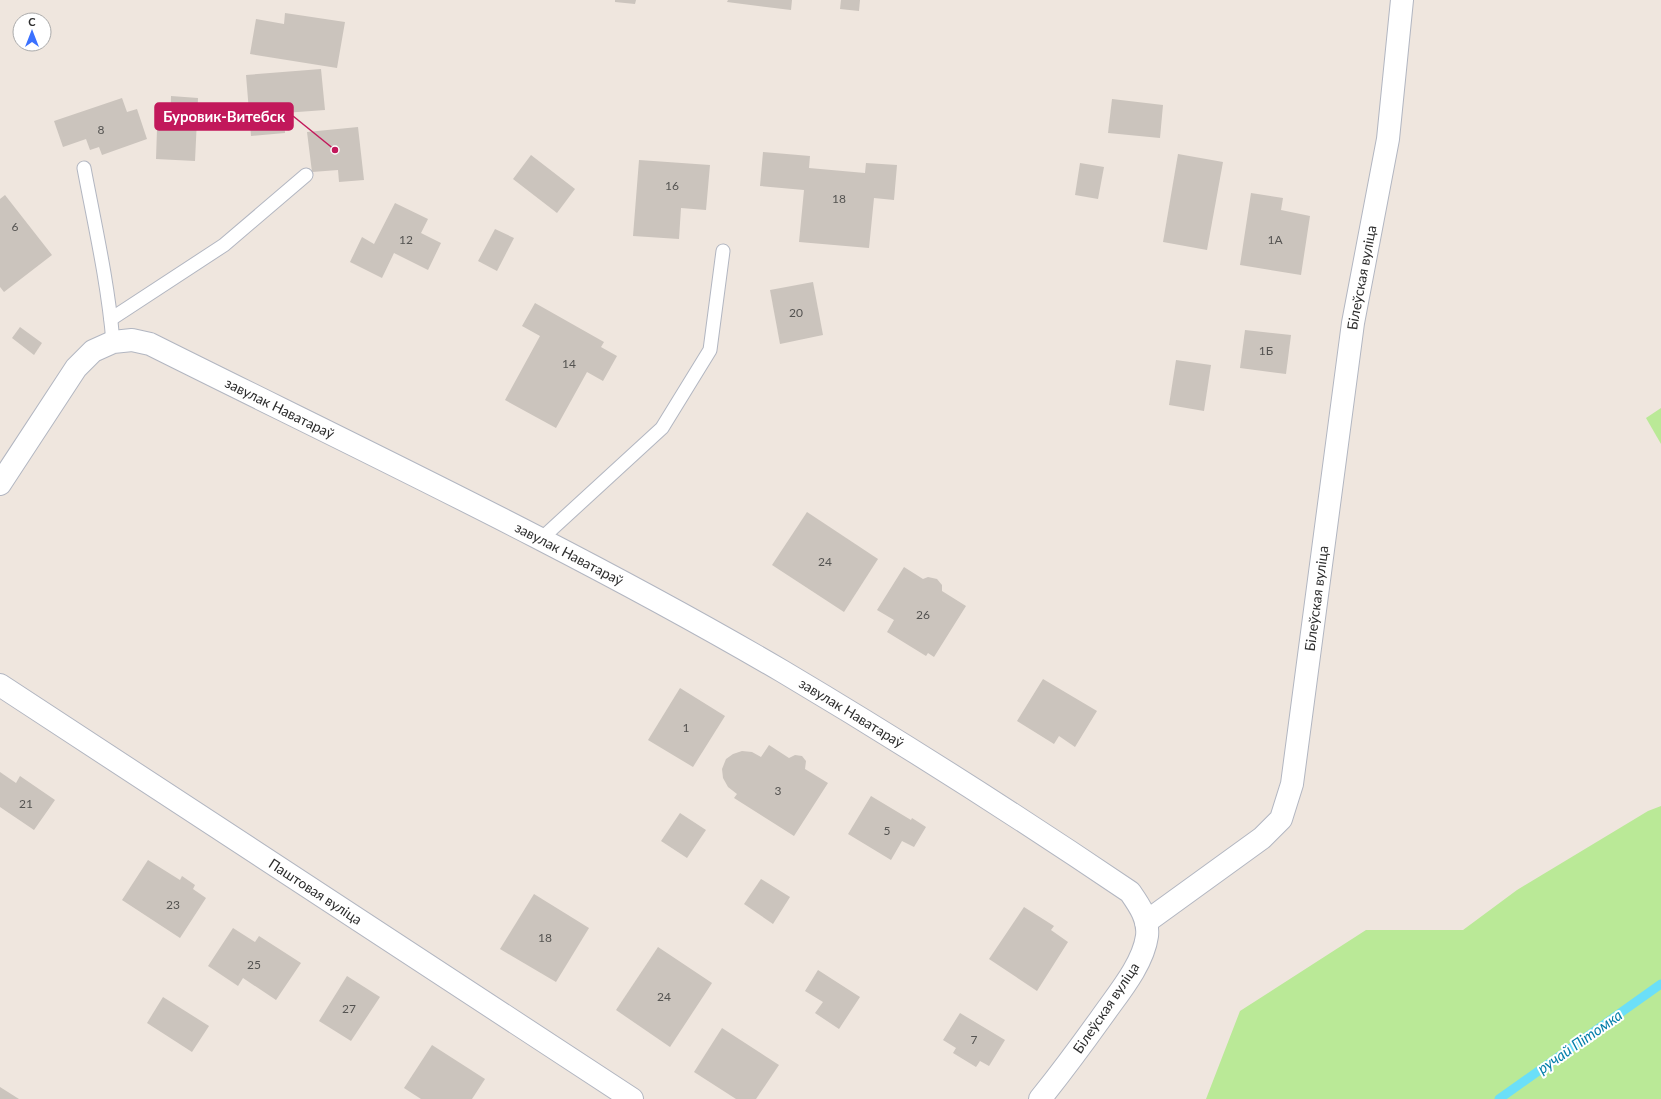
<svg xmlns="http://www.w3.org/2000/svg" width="1661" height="1099" viewBox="0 0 1661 1099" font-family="Lato,sans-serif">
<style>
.green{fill:#bae997}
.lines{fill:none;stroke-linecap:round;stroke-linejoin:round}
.stream{stroke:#6bdff8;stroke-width:9}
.building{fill:#cbc4bd}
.lane-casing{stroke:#b2b6c1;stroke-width:15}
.street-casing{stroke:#b2b6c1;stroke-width:24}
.lane{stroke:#fff;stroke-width:13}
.street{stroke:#fff;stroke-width:22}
.labels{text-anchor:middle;stroke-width:4;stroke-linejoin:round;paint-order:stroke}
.number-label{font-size:12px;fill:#545351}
.street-label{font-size:14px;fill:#2d2d2d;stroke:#fff}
.water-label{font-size:15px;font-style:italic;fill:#047faa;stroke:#fff}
.leader{fill:none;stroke:#c2185b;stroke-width:1.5}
.callout-dot{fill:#c2185b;stroke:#fff;stroke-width:1.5}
.callout{fill:#c2185b;stroke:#c2185b;stroke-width:1.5}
.callout-label{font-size:15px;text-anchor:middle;font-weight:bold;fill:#fff}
</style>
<rect width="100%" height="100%" fill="#efe6de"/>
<g class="green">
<polygon points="1661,408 1661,444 1646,418"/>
<polygon points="1661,806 1661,1099 1206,1099 1240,1011 1366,930 1463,930 1517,890 1648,811"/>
</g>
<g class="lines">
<polyline class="stream" points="1499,1099 1661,984"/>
</g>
<g class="building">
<polygon points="615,0 636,0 635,4 615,2"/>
<polygon points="728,0 792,0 791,10 727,2"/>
<polygon points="841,0 860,0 859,11 840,9"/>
<polygon points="285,13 345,22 337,68 250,54 256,19 284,24"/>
<polygon points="321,69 325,110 284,113 285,133 251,136 246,75"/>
<polygon points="171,96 198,98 195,161 156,159 157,129 170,130"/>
<polygon points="122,98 127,112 137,109 147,139 102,155 99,147 90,150 86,139 63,147 54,121"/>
<polygon points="1112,99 1163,105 1160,138 1108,133"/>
<polygon points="358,127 364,180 339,182 338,170 312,172 307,132"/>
<polygon points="763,152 810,156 809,168 865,173 866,163 897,165 894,200 874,198 869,248 799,242 804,190 760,186"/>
<polygon points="1178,154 1223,162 1207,250 1163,242"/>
<polygon points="531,155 575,189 557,213 513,179"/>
<polygon points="639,160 710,165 706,210 681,208 679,239 633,236"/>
<polygon points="1080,163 1104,167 1098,199 1075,195"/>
<polygon points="1251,193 1283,198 1281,210 1310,216 1301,275 1240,265"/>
<polygon points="5,195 52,255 4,292 0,287 0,199"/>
<polygon points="395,203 428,219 421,233 441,243 428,270 394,253 382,278 350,262 362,237 374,244"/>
<polygon points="495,229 514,238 497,271 478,261"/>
<polygon points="813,282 823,335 780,344 770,290"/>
<polygon points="535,303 604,342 601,347 617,356 603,381 587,372 556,428 505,400 540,336 522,326"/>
<polygon points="20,327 42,343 34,355 12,338"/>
<polygon points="1245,330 1291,335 1286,374 1240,368"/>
<polygon points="1176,360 1211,365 1204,411 1169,405"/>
<polygon points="807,512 878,559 844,612 772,565"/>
<polygon points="904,567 923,579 928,577 937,579 942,585 942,591 966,606 934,657 928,653 926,656 887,632 894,620 877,610"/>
<polygon points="1043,679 1097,711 1075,747 1059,736 1054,744 1017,721"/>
<polygon points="680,688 725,716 693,767 648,740"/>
<polygon points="769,745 789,758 795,755 802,756 806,761 805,769 828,783 794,836 734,798 737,794 728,787 723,778 722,769 726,759 733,754 742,751 752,752 761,757"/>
<polygon points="0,772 16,783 20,776 55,800 34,830 0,807"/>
<polygon points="871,796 911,820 912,818 926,827 914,847 902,841 891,860 848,834"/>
<polygon points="680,813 706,830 687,858 661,841"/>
<polygon points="148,860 180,880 182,876 195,885 193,889 206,898 180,938 122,900"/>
<polygon points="761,879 790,897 773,924 744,904"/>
<polygon points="534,894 589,928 556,982 500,949"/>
<polygon points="1024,907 1054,926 1051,930 1068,942 1037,991 989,959"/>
<polygon points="233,928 255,942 259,936 301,963 276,1000 243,978 238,986 208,966"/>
<polygon points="658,947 712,983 670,1047 616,1010"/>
<polygon points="818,970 860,997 839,1029 815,1013 823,1002 805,991"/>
<polygon points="347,976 380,997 351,1041 319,1021"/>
<polygon points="163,997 209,1026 192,1052 147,1023"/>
<polygon points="960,1013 1005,1040 989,1066 980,1061 976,1067 953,1053 956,1048 943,1040"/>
<polygon points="722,1028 779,1065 756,1099 736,1099 694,1072"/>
<polygon points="432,1045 485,1079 472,1099 421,1099 404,1088"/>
<polygon points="0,1087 19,1099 0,1099"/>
</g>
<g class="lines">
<defs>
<g id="lane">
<path d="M84,168C95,226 108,283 113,342"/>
<polyline points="111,319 224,245 306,175"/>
<polyline points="541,539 662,428 710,350 723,251"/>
</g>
<g id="street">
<path id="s1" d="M0,484L76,368L93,351L113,342L132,340L150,344C362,450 577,551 782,671C900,741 1016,815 1130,892C1139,905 1149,919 1147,936C1143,965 1117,995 1101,1018C1081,1046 1061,1073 1040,1099"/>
<path id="s2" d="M0,685L632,1099"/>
<path id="s3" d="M1146,922L1262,838L1281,819L1292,784L1353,323L1388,139L1402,0"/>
</g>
</defs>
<use href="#lane" class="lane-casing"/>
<use href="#street" class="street-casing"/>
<use href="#lane" class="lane"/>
<use href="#street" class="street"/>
</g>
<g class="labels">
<g class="number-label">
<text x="101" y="134">8</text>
<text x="672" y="190">16</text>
<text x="839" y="203">18</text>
<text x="15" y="231">6</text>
<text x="406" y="244">12</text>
<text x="1275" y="244">1А</text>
<text x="796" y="317">20</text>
<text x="1266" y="355">1Б</text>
<text x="569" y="368">14</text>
<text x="825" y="566">24</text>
<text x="923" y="619">26</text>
<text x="686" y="732">1</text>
<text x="778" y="795">3</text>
<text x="26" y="808">21</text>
<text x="887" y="835">5</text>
<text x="173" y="909">23</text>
<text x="545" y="942">18</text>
<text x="254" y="969">25</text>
<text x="664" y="1001">24</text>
<text x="349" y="1013">27</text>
<text x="974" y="1044">7</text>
</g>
<g class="street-label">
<text dy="5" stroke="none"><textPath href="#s3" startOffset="718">Білеўская вуліца</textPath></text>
<text dy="5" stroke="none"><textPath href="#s1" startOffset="367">завулак Наватараў</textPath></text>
<text dy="5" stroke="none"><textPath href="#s1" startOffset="691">завулак Наватараў</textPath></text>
<text dy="5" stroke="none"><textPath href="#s3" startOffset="394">Білеўская вуліца</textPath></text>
<text dy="5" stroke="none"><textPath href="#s1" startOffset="1015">завулак Наватараў</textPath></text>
<text dy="5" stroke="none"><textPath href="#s2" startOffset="377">Паштовая вуліца</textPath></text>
<text transform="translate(1106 1008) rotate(-56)" y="5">Білеўская вуліца</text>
</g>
<g class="water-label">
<text transform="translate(1580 1042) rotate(-35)" y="5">ручай Пітомка</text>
</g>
</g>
<path class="leader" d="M335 150L293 116"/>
<circle class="callout-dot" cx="335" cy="150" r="4"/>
<rect class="callout" x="155" y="103" width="138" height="27" rx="4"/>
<g class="callout-label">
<text x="224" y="122">Буровик-Витебск</text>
</g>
<g transform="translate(32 32)"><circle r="19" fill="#ffffff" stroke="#ababab"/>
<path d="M0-3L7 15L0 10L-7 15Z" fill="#3b71ff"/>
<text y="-6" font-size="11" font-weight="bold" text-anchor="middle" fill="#2d2d2d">С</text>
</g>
</svg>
